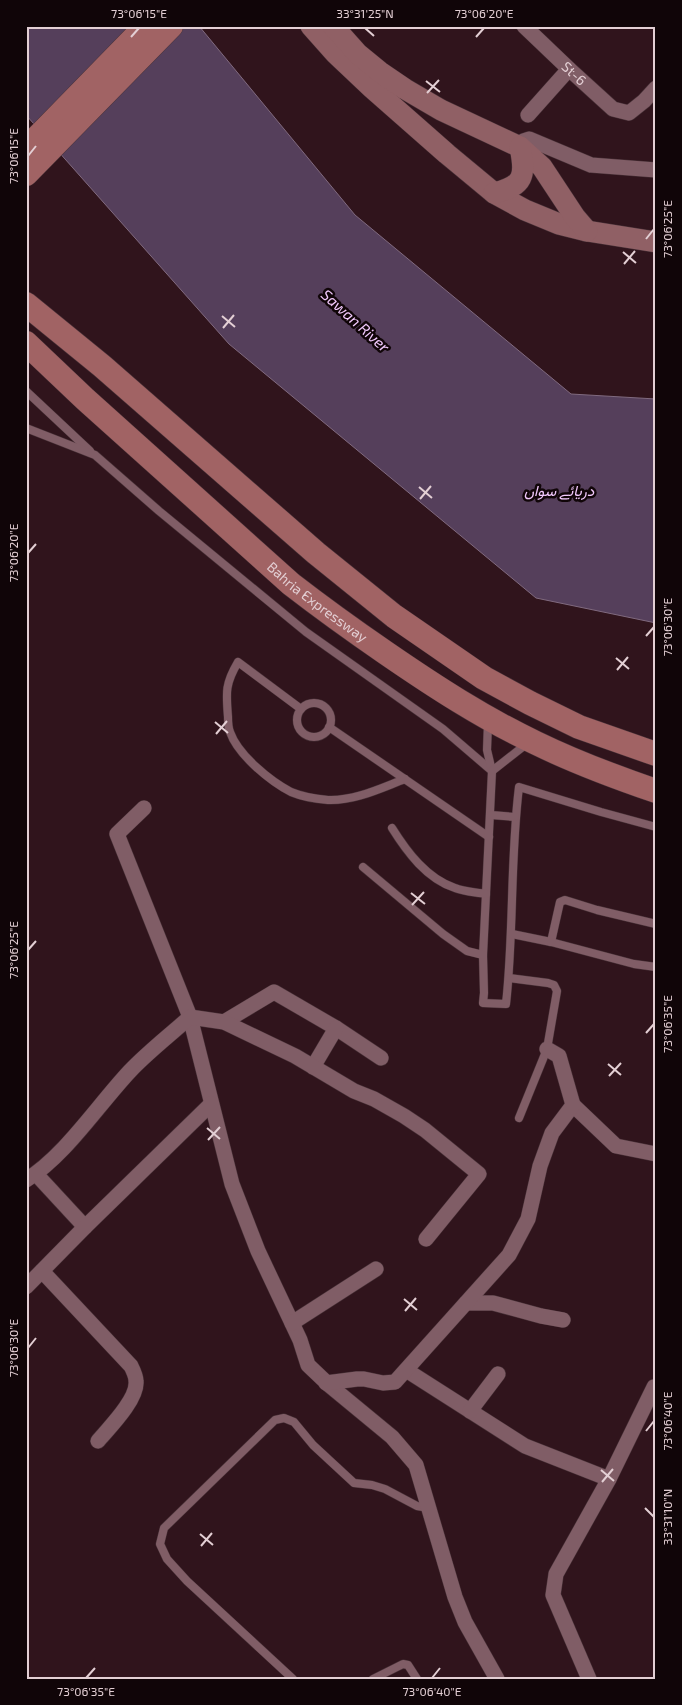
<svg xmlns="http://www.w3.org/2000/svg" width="682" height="1705" viewBox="0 0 682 1705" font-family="'Exo 2',Vazirmatn,sans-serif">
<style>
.water{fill:#553f5b;stroke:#806a7f}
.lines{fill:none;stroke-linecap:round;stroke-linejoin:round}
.lane-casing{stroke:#483238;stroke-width:9}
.street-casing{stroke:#483238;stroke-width:16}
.secondary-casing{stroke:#483238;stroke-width:22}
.primary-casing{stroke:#483238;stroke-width:25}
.lane{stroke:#805d66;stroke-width:8}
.street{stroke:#805d66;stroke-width:15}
.secondary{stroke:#906065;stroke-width:21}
.primary{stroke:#a16364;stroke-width:24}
.ticks{fill:none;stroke:#e3cfd4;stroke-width:2}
.labels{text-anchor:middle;stroke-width:5;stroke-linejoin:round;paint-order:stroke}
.street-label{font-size:14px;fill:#e3cfd4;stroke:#100508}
.water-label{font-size:15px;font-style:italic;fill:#f2c9fd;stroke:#100508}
.neatline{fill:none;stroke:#e3cfd4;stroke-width:2}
.ticks-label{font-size:12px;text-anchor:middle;fill:#e3cfd4}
</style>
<rect width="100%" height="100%" fill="#30141c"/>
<polygon class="water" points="26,26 199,26 355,215 571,394 656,399 656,623 536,598 229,344 26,115"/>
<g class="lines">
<defs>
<g id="lane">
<polyline points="26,391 90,451"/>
<polyline points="26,428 95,455 159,511 306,632 443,729 492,771"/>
<circle cx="314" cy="720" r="17"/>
<path d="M301,709L238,662C225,684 226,692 228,717C228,721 228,727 230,732C238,755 270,781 291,792C303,797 316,799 328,800C355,801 381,788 405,779"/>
<polyline points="488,723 487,750 492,771"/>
<polyline points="329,727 489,837"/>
<path d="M529,742L492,771L483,955L484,993L483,1003L506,1004C514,932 510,859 519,787L601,812L656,827"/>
<polyline points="491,815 515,817"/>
<path d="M392,828C407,852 427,879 455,888C465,892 476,892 486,894"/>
<polyline points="363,867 443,934 467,951 483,955"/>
<polyline points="512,934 551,942 634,964 656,967"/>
<polyline points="551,942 560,902 565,900 597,910 656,924"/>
<polyline points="509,978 548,983 554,985 557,991 547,1049 519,1118"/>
<polyline points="293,1679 187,1581 167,1559 160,1544 164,1528 275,1420 284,1418 294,1422 313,1445 354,1483 372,1485 385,1489 417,1506 429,1508"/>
<polyline points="373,1679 403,1664 408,1665 417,1679"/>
</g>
<g id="street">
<path id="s1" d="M524,26L569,69L613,109L629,113L644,101L656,88"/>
<polyline points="528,115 569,69"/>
<polyline points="520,147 523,141 529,139 591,165 656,170"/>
<polyline points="144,808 117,834 190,1017 232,1184 258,1251 300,1340 308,1365 329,1385 392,1437 416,1465 455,1597 465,1622 497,1679"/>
<polyline points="224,1022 274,992 336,1028 381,1058"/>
<polyline points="313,1067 336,1028"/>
<polyline points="573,1105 616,1146 656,1154"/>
<polyline points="36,1174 85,1227"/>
<path d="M26,1180C65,1156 98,1105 130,1071C148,1052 170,1035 190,1017L224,1022L295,1056L354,1091L374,1099L404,1116L425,1130L479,1174L426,1239"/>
<path d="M42,1271L131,1366C133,1370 136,1376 136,1381C138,1399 109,1428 98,1441"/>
<polyline points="26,1287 85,1227 211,1104"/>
<polyline points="466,1303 493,1303 541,1316 563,1320"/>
<polyline points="292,1323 376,1269"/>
<polyline points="406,1370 525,1446 609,1479"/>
<polyline points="326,1383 357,1379 364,1379 383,1383 395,1382 509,1255 528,1219 540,1166 552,1133 573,1105 559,1056 547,1049"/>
<polyline points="470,1411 498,1374"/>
<polyline points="589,1679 553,1595 556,1574 609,1479 654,1387 656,1387"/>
</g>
<g id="secondary">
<polyline points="311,26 335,53 372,88 447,154 494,193 525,210 559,224 587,231 656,242"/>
<polyline points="333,26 358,54 380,72 405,89 441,110 520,147 542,167 575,217 587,231"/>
<path d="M494,193C524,186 526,176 520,147"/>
</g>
<g id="primary">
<polyline points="26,149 146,26"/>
<polyline points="26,174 171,26"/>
<polyline points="26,304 102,366 316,553 394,616 484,678 530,703 579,727 656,754"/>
<path id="s2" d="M26,343L85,399L291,584C322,608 354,631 386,653C434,686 483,718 536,743C575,762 615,777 656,791"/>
</g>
</defs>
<use href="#lane" class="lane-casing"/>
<use href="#street" class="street-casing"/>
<use href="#secondary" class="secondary-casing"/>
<use href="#primary" class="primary-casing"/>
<use href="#lane" class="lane"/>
<use href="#street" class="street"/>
<use href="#secondary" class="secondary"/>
<use href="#primary" class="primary"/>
</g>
<path class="ticks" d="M365,28L374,36M131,37L139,28M476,37L484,28M426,81L440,92M427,93L439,80M28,156L36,146M646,239L654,229M623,252L636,263M624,264L635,251M222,316L235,327M223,328L234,315M419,487L432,498M420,499L431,486M28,553L36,544M646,636L654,627M616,658L629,669M617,670L628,657M215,722L228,733M216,734L227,721M411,893L425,904M412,905L424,892M28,950L36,941M646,1033L654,1024M608,1064L621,1075M609,1076L621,1063M207,1128L220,1139M208,1140L220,1127M404,1299L417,1310M405,1311L416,1298M28,1348L36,1338M646,1431L654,1421M601,1470L614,1481M602,1482L613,1469M645,1508L654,1517M200,1534L213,1545M201,1546L212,1533M86,1678L95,1668M432,1678L440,1668"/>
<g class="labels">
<g class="street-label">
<text dy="5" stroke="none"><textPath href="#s1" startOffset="69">St-6</textPath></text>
<text dy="5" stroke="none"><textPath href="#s2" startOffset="390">Bahria Expressway</textPath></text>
</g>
<g class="water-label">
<text transform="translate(355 321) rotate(42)" y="5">Sawan River</text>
<text x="559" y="496">دریائے سواں</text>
</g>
</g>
<rect width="682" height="1705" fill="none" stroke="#100508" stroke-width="55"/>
<rect x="28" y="28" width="626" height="1650" class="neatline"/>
<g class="ticks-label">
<text x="139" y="18">73°06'15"E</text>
<text x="365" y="18">33°31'25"N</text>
<text x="484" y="18">73°06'20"E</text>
<text transform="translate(14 156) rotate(-90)" y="4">73°06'15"E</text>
<text transform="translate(668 229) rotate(-90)" y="4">73°06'25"E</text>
<text transform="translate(14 553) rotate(-90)" y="4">73°06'20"E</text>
<text transform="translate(668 627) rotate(-90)" y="4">73°06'30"E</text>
<text transform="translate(14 950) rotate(-90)" y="4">73°06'25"E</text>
<text transform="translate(668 1024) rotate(-90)" y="4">73°06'35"E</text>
<text transform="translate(14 1348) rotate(-90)" y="4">73°06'30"E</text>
<text transform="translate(668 1421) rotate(-90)" y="4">73°06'40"E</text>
<text transform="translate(668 1517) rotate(-90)" y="4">33°31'10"N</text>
<text x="86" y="1696">73°06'35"E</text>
<text x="432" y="1696">73°06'40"E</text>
</g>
</svg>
